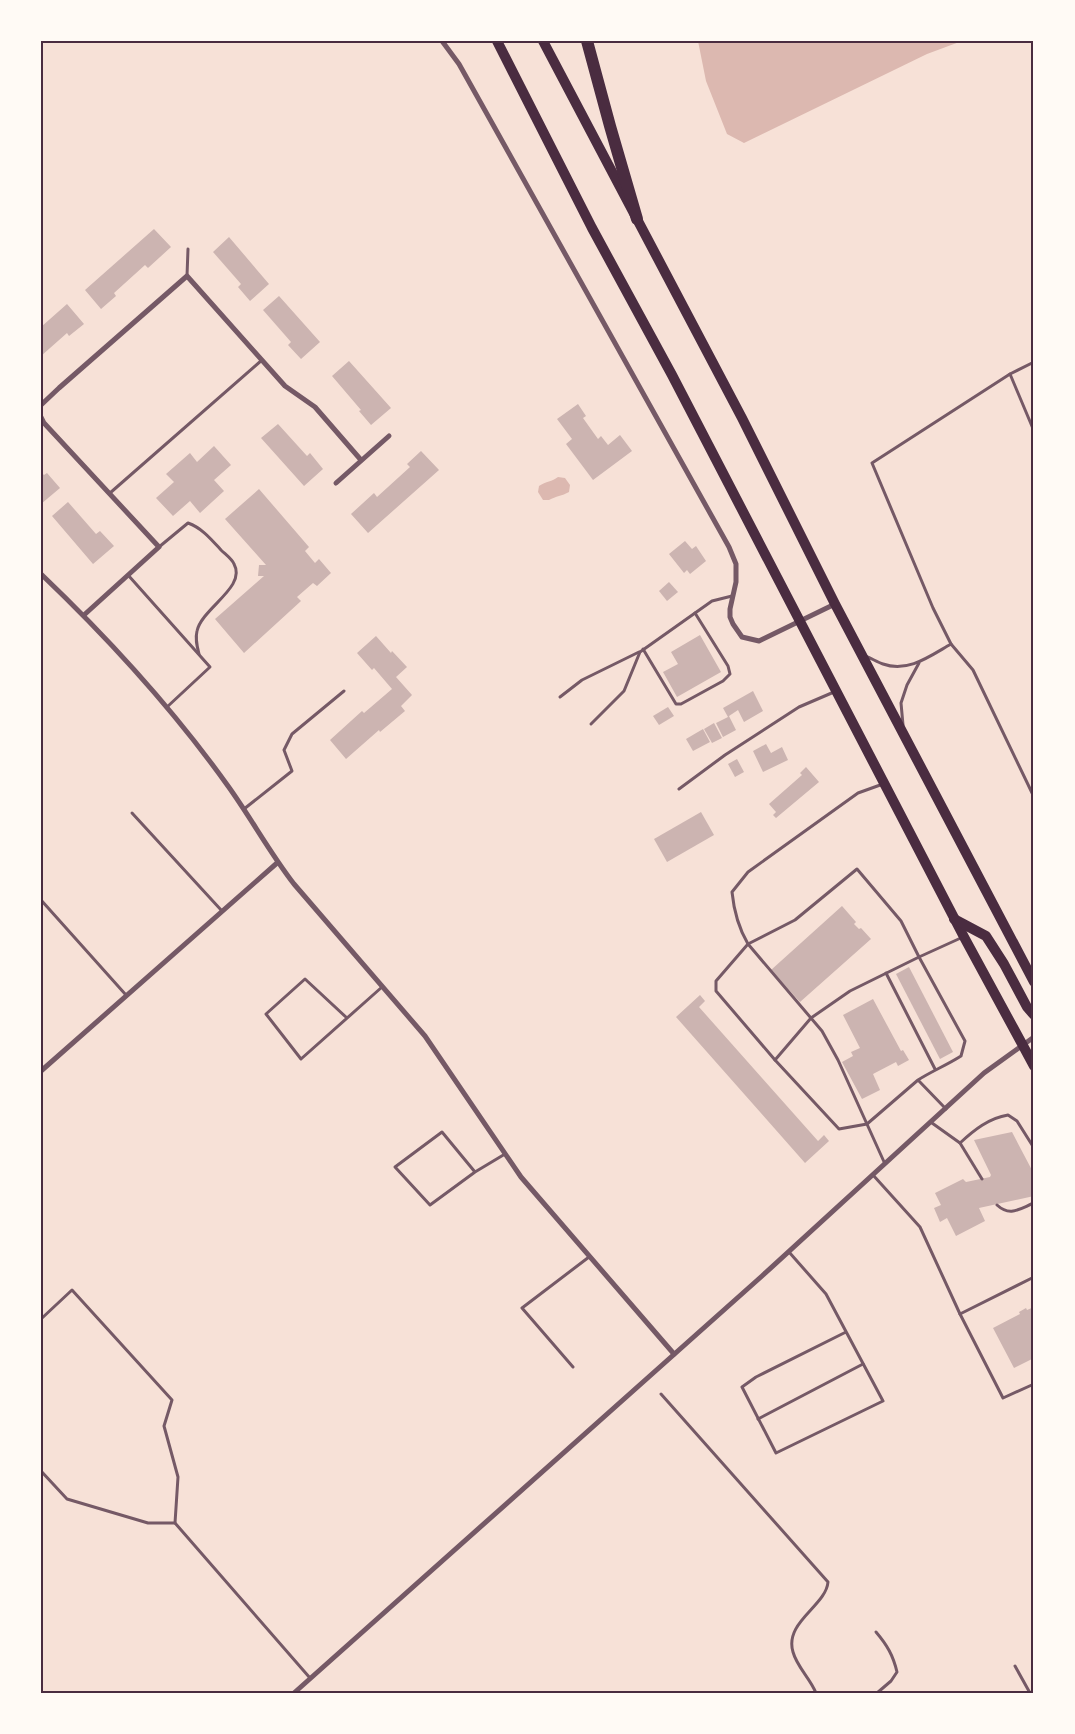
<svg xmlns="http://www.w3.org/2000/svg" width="1075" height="1734" viewBox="0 0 1075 1734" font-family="'Source Sans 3',sans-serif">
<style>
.water{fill:#dcb8b0}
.building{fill:#ccb4b1}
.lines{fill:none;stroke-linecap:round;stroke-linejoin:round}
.service{stroke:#755966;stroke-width:3}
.minor{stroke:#755966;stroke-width:5}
.primary{stroke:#4a2c40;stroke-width:10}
.motorway{stroke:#4a2c40;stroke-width:12}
.neatline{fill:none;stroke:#4a2c40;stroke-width:2}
</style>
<rect width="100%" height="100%" fill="#f7e1d7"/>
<g class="water">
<polygon points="698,41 962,41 927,54 744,143 727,134 706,81"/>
<path d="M558,477L565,478L570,485L569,492C562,496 556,496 549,500H543L538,492L539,486C546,481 552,482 558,477Z"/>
</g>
<g class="building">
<polygon points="154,229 171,247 148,268 145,265 114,293 116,296 101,309 85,290"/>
<polygon points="229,237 269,284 250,301 238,287 241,284 213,252"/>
<polygon points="279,296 320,342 301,359 288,345 291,342 263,310"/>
<polygon points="67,304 84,324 69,336 67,333 41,356 41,327"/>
<polygon points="349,361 391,408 371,425 359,411 361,410 332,376"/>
<polygon points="578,404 586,416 583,418 598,439 601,436 608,445 620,435 632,451 593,480 566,444 572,439 557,419"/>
<polygon points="278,424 307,456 310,453 323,469 304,486 261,438"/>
<polygon points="214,446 231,465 214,480 224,491 200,513 190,501 173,516 156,498 174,482 166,474 190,453 197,462"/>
<polygon points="421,451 439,470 368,533 351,514 374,493 377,497 410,467 407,464"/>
<polygon points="41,472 44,475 47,473 60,488 41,504"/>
<polygon points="259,489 309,547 305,551 315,563 319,559 331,573 317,586 313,583 297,597 301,601 244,653 215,619 264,576 258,576 259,565 266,565 225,519"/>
<polygon points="68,502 96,534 100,531 114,546 93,564 52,516"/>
<polygon points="685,541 692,549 696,546 706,561 690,574 687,570 684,573 669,554"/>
<polygon points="669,582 678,592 667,601 659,591"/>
<polygon points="700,635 721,672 677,697 663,672 678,664 671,652"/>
<polygon points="376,636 391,653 392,651 407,667 396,677 412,695 401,706 405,711 380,732 379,730 346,759 330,740 362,711 364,713 392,689 374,668 372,670 357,653"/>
<polygon points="753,691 763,711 744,722 738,710 729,716 736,730 723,737 716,723 728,717 723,708"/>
<polygon points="668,707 674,716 659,725 653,716"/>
<polygon points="714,723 722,738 712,743 704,729"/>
<polygon points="703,729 710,742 693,751 686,739"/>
<polygon points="766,744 771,753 782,747 788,760 763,772 753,751"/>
<polygon points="737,759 744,772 735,777 728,764"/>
<polygon points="806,767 819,782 776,818 773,815 776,812 769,804 802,775 800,773"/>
<polygon points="701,812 714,835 667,862 654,839"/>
<polygon points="842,906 856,922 854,924 859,929 861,928 871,939 800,1002 771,970"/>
<polygon points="909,967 953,1052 940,1059 896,974"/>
<polygon points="700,995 705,1001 699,1007 818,1141 824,1135 829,1141 805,1163 676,1017"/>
<polygon points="873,999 901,1051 903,1050 909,1060 898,1066 896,1062 873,1074 880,1090 862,1099 842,1062 853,1056 851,1052 860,1048 843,1015"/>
<polygon points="1012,1132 1034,1174 1034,1196 979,1208 985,1221 956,1236 947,1218 940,1222 934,1208 941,1205 935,1193 963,1179 966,1182 990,1177 991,1175 974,1140"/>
<polygon points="1034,1307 1034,1358 1014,1368 993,1328 1020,1314 1019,1312 1026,1308 1027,1310"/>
</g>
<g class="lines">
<g class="service">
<polyline points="187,276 188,249"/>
<polyline points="1010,374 1034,362"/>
<polyline points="110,493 262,360"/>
<path d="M159,547L188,523C202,528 211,539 221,550C225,554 232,559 234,564C247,587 202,608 197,631C195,639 197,646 199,654"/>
<polyline points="128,575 210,667 167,707"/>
<polyline points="951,644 973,670 1034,797"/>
<polyline points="643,649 676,704 681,704 723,681 730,674 728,666 695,613"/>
<path d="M865,656C871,658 877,662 883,664C908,673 930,656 951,644L933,608L872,463L1010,374L1034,431"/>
<polyline points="560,697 582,680 639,652"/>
<polyline points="591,724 624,691 640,652 712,601 732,596"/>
<polyline points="903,725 901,703 907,685 919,663"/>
<path d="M883,784L858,793L748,872L732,892C734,912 738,927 748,944L822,1031L838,1060L885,1164"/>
<polyline points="679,789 725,755 799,707 834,692"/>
<polyline points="244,809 292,771 284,750 292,734 344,691"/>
<polyline points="132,813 222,911"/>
<polyline points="41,900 126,995"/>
<polyline points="886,973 935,1069"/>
<polyline points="347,1018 305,979 266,1014 301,1059 382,987"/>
<polyline points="775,1060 716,991 716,981 748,944 795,920 857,869 901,921 919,957 963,937"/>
<path d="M918,1080C932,1071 947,1065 961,1056L965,1041L919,957L850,991L811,1018L775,1060L839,1129L867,1124L918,1080L946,1109"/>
<path d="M932,1123L960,1143C974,1130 989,1118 1008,1115L1017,1121L1034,1148"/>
<polyline points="960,1143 982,1179"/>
<polyline points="475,1172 442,1132 395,1167 430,1205 475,1172 505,1154"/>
<polyline points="873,1175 920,1227 960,1314 1003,1398 1034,1384"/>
<path d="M997,1205C1010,1217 1019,1209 1034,1203"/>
<polyline points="789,1252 826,1294 883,1401 776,1453 742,1387 756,1377 846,1332"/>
<polyline points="960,1314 1034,1277"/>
<polyline points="41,1319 72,1290 172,1400 164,1426 178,1477 175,1523 310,1678"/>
<polyline points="573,1367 522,1308 589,1257"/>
<path d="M661,1394L828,1582C826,1606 784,1622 793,1652C797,1667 810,1678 816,1693"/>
<polyline points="758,1419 863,1364"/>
<polyline points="41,1471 67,1499 148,1523 175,1523"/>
<path d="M876,1632C887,1645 893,1655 897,1672L891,1681L877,1693"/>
<polyline points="1015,1666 1030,1693"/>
</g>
<g class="minor">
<polyline points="442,41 459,64 729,547 736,564 736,582 730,609 730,617 733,624 742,637 759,641 835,604"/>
<polyline points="41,405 59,388 187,276 285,386 315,407 361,460"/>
<polyline points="41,417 44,423 159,547 84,615"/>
<polyline points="336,483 389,436"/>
<path d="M41,574C109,639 173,709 228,786C251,818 270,853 294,884L425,1036L521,1177L674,1354"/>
<polyline points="41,1071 277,863"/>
<polyline points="294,1693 762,1276 984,1073 1034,1037"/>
</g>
<g class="primary">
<polyline points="497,41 592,228 672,375 964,937 1034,1066"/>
<polyline points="543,41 742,418 835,604 1034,982"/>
<polyline points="954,919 986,936 1004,964 1027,1007 1034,1015"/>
</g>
<polyline class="motorway" points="587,41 610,126 637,219"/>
</g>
<rect width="1075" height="1734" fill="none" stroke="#fffaf5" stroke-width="85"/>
<rect x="42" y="42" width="990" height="1650" class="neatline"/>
</svg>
